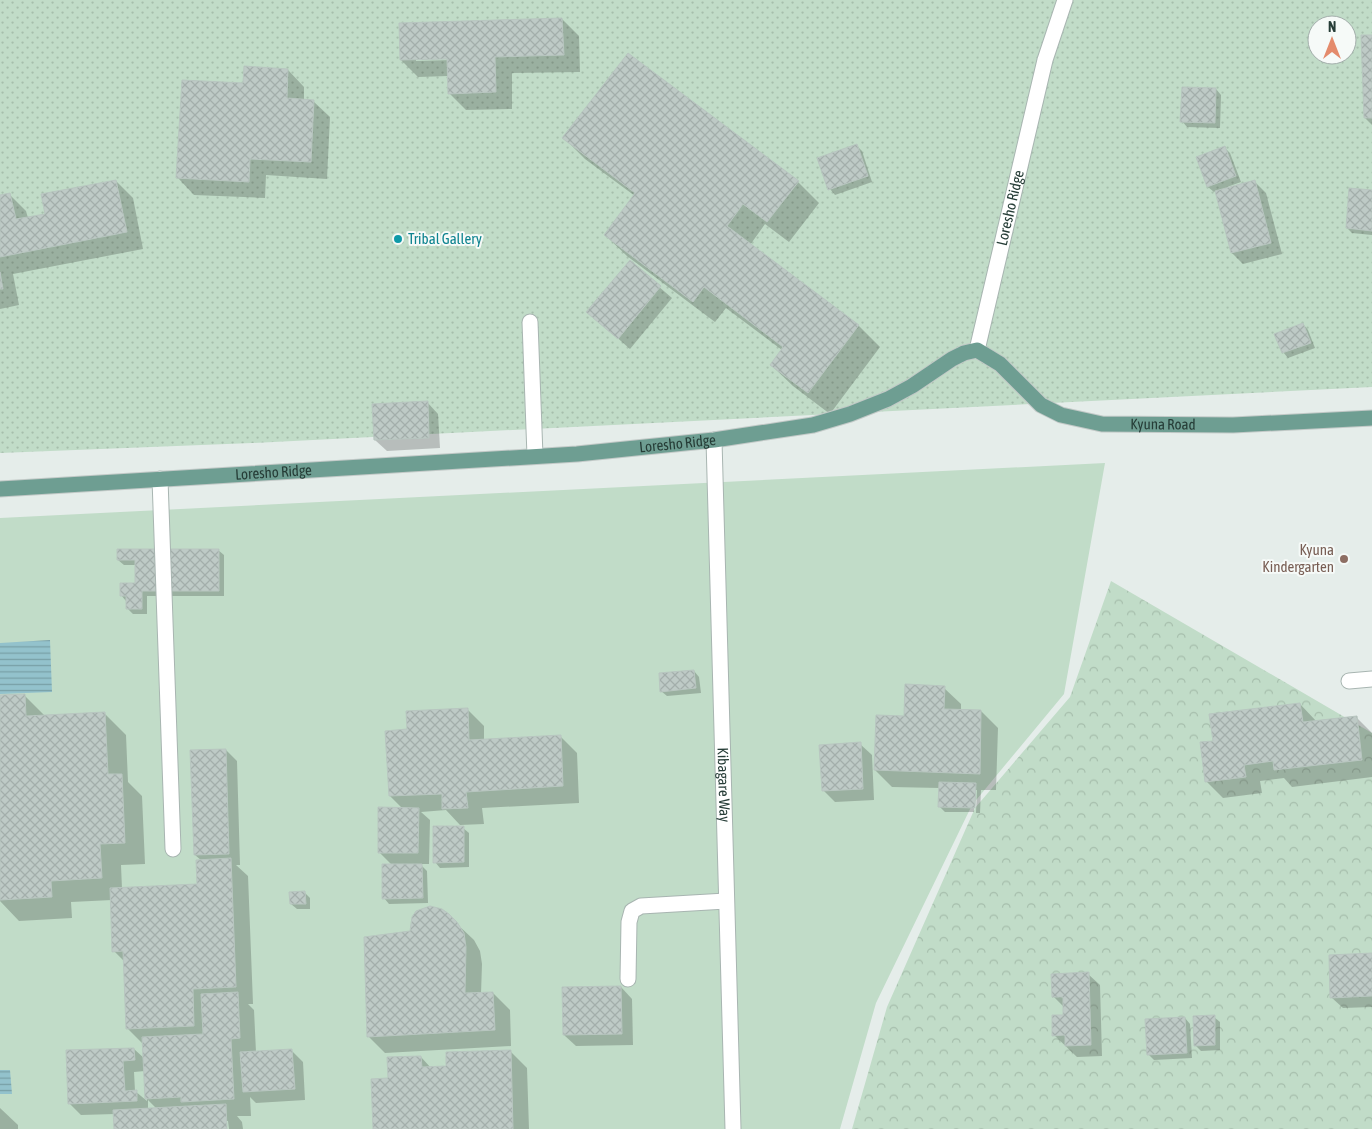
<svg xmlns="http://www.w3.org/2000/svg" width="1372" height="1129" viewBox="0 0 1372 1129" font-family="'Asap Condensed',sans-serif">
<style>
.grass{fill:#c1dcc8}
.forest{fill:url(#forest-crowns)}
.garden{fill:url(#garden-dots);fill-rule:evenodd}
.water{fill:url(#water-rules)}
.shadow{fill:#0003;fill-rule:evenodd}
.building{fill:url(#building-cross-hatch);stroke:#b8c6c0}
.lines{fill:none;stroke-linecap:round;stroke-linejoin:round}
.minor-casing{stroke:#a8b5b1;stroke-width:17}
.major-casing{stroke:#c2c9c7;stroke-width:17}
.minor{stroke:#fff;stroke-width:15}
.major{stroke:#6e9e92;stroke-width:15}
.culture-dot{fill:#0f9aa8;stroke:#f6faf8;stroke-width:2}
.education-dot{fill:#8d6e63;stroke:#f6faf8;stroke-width:2}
.labels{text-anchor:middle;stroke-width:4;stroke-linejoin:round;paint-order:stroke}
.street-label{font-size:15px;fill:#263d37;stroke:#f6faf8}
.culture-label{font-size:15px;fill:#0d838f;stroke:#f6faf8;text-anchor:start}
.education-label{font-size:15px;fill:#785e54;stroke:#f6faf8;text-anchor:end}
</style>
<defs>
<pattern id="forest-crowns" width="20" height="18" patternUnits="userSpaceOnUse" patternTransform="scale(1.25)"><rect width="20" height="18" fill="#c1dcc8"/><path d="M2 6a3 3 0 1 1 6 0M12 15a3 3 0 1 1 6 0" fill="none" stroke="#a6beac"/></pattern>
<pattern id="garden-dots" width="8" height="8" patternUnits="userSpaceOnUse" patternTransform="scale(1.25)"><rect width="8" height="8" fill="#c1dcc8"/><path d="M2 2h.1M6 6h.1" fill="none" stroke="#a6beac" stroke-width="1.8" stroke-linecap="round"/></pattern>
<pattern id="water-rules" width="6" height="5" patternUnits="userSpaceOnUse" patternTransform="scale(1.25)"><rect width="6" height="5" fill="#93c2cc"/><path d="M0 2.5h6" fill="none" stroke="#789fa6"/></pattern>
<pattern id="building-cross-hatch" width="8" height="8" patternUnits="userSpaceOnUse" patternTransform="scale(1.25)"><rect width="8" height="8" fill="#becac6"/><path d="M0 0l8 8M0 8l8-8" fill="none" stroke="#a3aeab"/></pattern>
</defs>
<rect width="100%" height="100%" fill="#e5edea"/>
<polygon class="grass" points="1105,463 1064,694 972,805 876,1003 840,1129 0,1129 0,518"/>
<polygon class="forest" points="1111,581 1372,733 1372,1129 852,1129 887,1007 975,808 1070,697"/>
<path class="garden" d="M0,0H1372V387L252,443L0,453ZM1317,25H1347V55H1317Z"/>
<g class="water">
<polygon points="50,640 52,692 0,694 0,643"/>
<polygon points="0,1070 10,1070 12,1094 0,1094"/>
</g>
<g class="shadow">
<path d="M562,19L579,36L580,72L512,73V109L466,110L449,93L448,76L418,77L401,60ZM453,58V60L416,61V59Z"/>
<polygon points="1372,36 1372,125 1365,118"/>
<polygon points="288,70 304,87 304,100 313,101 330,117 327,179 266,175 265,198 194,195 178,178 244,84"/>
<polygon points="1216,89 1221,95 1220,128 1187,127 1182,121"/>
<polygon points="564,138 798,182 819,203 789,242 765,224 750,245 859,326 880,347 830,414 793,386 771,365 782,350 726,308 715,322 627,256 605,235 635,196 585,159"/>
<polygon points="857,146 862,151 872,182 835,195 830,189"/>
<polygon points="1225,148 1230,153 1241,182 1227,187 1228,189 1255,182 1266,193 1282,254 1243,264 1232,253 1216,191 1214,192 1208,187 1197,158"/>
<polygon points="116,181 133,198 143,249 13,274 19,305 0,309 0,196 9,194 26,211 28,218 46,215"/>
<polygon points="1372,191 1372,235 1352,233 1347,228"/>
<polygon points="630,262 672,298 630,349 588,312"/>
<polygon points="1303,324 1308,330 1315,348 1288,358 1283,352"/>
<polygon points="427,402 438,414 440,448 387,451 375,440"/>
<polygon points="218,550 224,555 224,596 147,596 147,614 133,614 127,608 126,601 121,595 136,584 136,565 124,565 118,560"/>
<polygon points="694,671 699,677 701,693 667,696 661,691"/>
<polygon points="944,688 961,704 961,711 981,711 998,728 996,790 981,790 980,813 976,813 977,790 974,790 974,812 945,812 939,806 940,788 892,787 875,770 905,717"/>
<path d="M24,695L45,716L104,713L126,735L128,782L142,796L145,864L121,865L122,889L198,885L202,861L195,855L226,750L237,761L240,865H236L248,876L253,1004H248L254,1010L256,1052L291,1050L303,1062L305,1100L256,1103L250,1097L251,1116H237L242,1122L243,1129H229L228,1121H226V1129H115V1114L81,1115L69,1103L134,1049L145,1059L144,1045L127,1028L125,962L114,951L112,900L71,902L72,918L19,921L0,901V697ZM145,1071L147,1101L135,1091L134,1072ZM148,1100L157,1109H148Z"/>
<polygon points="1300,704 1317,722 1356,717 1372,733 1372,777 1292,787 1284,778 1260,781 1262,793 1223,798 1206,781"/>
<polygon points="467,709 484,726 484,740 560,736 577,753 579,803 482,808 484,824 460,825 446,810 421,812 430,820 429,864 420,864 427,871 428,903 389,904 384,898 392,865 379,852 403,809 390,796 408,731"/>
<polygon points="860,744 872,755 874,800 835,802 823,790"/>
<polygon points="463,828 469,833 469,867 440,868 435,862"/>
<polygon points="304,892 310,898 310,909 297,909 291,904"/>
<polygon points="456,923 474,940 480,951 482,964 481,994 493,993 510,1010 511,1046 385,1053 368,1036 411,932"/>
<polygon points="1372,954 1372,1007 1343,1008 1331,997"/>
<polygon points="1088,974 1100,985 1102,1056 1077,1057 1054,1035 1064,1017 1064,1007 1053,996"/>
<polygon points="621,987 632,999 633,1045 576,1046 564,1035"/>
<polygon points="1214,1017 1220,1022 1220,1050 1201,1051 1195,1045"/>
<polygon points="1185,1018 1190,1024 1192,1058 1154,1060 1149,1055"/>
<polygon points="510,1051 527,1068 529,1129 374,1129 389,1080 421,1057 431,1068 448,1067"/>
<polygon points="0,1108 18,1125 18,1129 0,1129"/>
</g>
<g class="building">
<polygon points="562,18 564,55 495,57 496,92 448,94 447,59 400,60 399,23"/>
<polygon points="1361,35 1372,35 1372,118 1364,118"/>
<polygon points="628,53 799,181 767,222 743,204 727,226 859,325 808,393 770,365 783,347 704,287 693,302 604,235 635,193 562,138"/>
<polygon points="244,66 288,69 287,98 314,100 311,162 250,159 249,182 176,178 182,80 243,83"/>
<polygon points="1182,87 1216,88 1215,123 1180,122"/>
<polygon points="857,144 868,176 828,190 817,158"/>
<polygon points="1225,146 1236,176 1207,187 1196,157"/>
<polygon points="116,180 127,232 0,257 0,195 10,193 16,219 45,214 41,194"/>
<polygon points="1255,180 1271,243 1231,253 1215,191"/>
<polygon points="1349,188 1372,190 1372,231 1346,228"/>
<polygon points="630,260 661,286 618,339 586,312"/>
<polygon points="0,272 3,289 0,289"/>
<polygon points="1303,323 1311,343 1282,353 1274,334"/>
<polygon points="428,401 429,438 374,440 372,404"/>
<polygon points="117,549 219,549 219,591 142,591 142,609 126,609 126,596 120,596 120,583 135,583 135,560 117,560"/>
<polygon points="694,670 696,688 660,692 659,673"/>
<polygon points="905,684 945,686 944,709 981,710 980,774 874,770 876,715 904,716"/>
<polygon points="25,694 26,716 105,712 108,774 122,774 125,843 100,844 102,878 51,881 52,897 0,900 0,695"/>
<polygon points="1300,703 1303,722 1357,716 1362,760 1274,770 1273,761 1244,765 1246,777 1205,782 1200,742 1213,741 1209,714"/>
<polygon points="468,708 469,740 561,735 563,786 466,792 468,808 442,809 442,794 389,796 385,731 407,729 406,711"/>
<polygon points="861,742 863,789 822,791 819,745"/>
<polygon points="226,749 229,854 194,855 190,750"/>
<polygon points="939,782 976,783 975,808 938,807"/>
<polygon points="378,807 419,808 418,853 378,853"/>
<polygon points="433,826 464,826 464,862 433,863"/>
<polygon points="231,858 236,987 193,989 194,1026 126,1029 123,951 112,952 110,888 197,884 196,860"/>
<polygon points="382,864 422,864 423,898 382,899"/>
<polygon points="305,891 306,904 290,904 289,892"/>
<polygon points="430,906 442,909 449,914 457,922 464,933 466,947 465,993 493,992 495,1030 367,1037 364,937 410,931 412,917 416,911"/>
<polygon points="1372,953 1372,996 1330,998 1329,955"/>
<polygon points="1089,972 1091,1045 1065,1046 1065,1035 1052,1036 1052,1015 1063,1015 1063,997 1052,997 1051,974"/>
<polygon points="621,986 622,1034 563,1035 562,987"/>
<polygon points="238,992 240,1038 231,1039 234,1099 181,1102 181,1097 145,1099 142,1037 203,1034 201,994"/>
<polygon points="1215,1015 1215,1045 1194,1046 1193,1016"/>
<polygon points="1185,1017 1187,1053 1147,1055 1145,1019"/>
<polygon points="134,1048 135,1060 123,1061 125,1091 137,1090 137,1101 68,1104 66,1050"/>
<polygon points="292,1049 295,1089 243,1092 240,1052"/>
<polygon points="511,1050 513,1129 373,1129 371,1079 388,1078 387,1057 421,1056 422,1067 446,1066 446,1052"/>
<polygon points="226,1104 227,1129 114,1129 113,1110"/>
</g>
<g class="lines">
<defs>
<g id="minor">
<polyline points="530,322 535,456"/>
<path id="s1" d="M977,350L1045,60L1065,0"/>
<path id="s2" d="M714,440L733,1129"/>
<polyline points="160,479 173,849"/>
<polyline points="1349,681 1372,679"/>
<polyline points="628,979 629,922 632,911 641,906 726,901"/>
</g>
<g id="major">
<path id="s3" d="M0,489L577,454L714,440L813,425L850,414L888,399L912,386L952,359L964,353L977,350L1000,364L1041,405L1061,415L1102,424L1233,425L1372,418"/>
</g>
</defs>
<use href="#minor" class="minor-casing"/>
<use href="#major" class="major-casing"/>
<use href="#minor" class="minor"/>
<use href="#major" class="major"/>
</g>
<circle class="culture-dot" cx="398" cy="239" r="5"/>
<circle class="education-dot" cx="1344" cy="559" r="5"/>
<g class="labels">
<g class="street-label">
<text dy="5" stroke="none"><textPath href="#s1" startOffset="146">Loresho Ridge</textPath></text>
<text dy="5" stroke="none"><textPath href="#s3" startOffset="1208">Kyuna Road</textPath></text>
<text dy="5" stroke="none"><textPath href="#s3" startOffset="679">Loresho Ridge</textPath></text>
<text dy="5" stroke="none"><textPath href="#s3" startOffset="274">Loresho Ridge</textPath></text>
<text dy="5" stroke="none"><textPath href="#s2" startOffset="345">Kibagare Way</textPath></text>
</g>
<g class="culture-label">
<text x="408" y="244">Tribal Gallery</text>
</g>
<g class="education-label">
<text x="1334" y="555">Kyuna<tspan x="1334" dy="17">Kindergarten</tspan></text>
</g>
</g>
<g transform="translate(1332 40)"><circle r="24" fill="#f6faf8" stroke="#a3aeab"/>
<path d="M0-4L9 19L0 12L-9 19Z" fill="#e48b6c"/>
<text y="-8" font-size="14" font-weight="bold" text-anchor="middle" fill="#263d37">N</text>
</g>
</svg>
